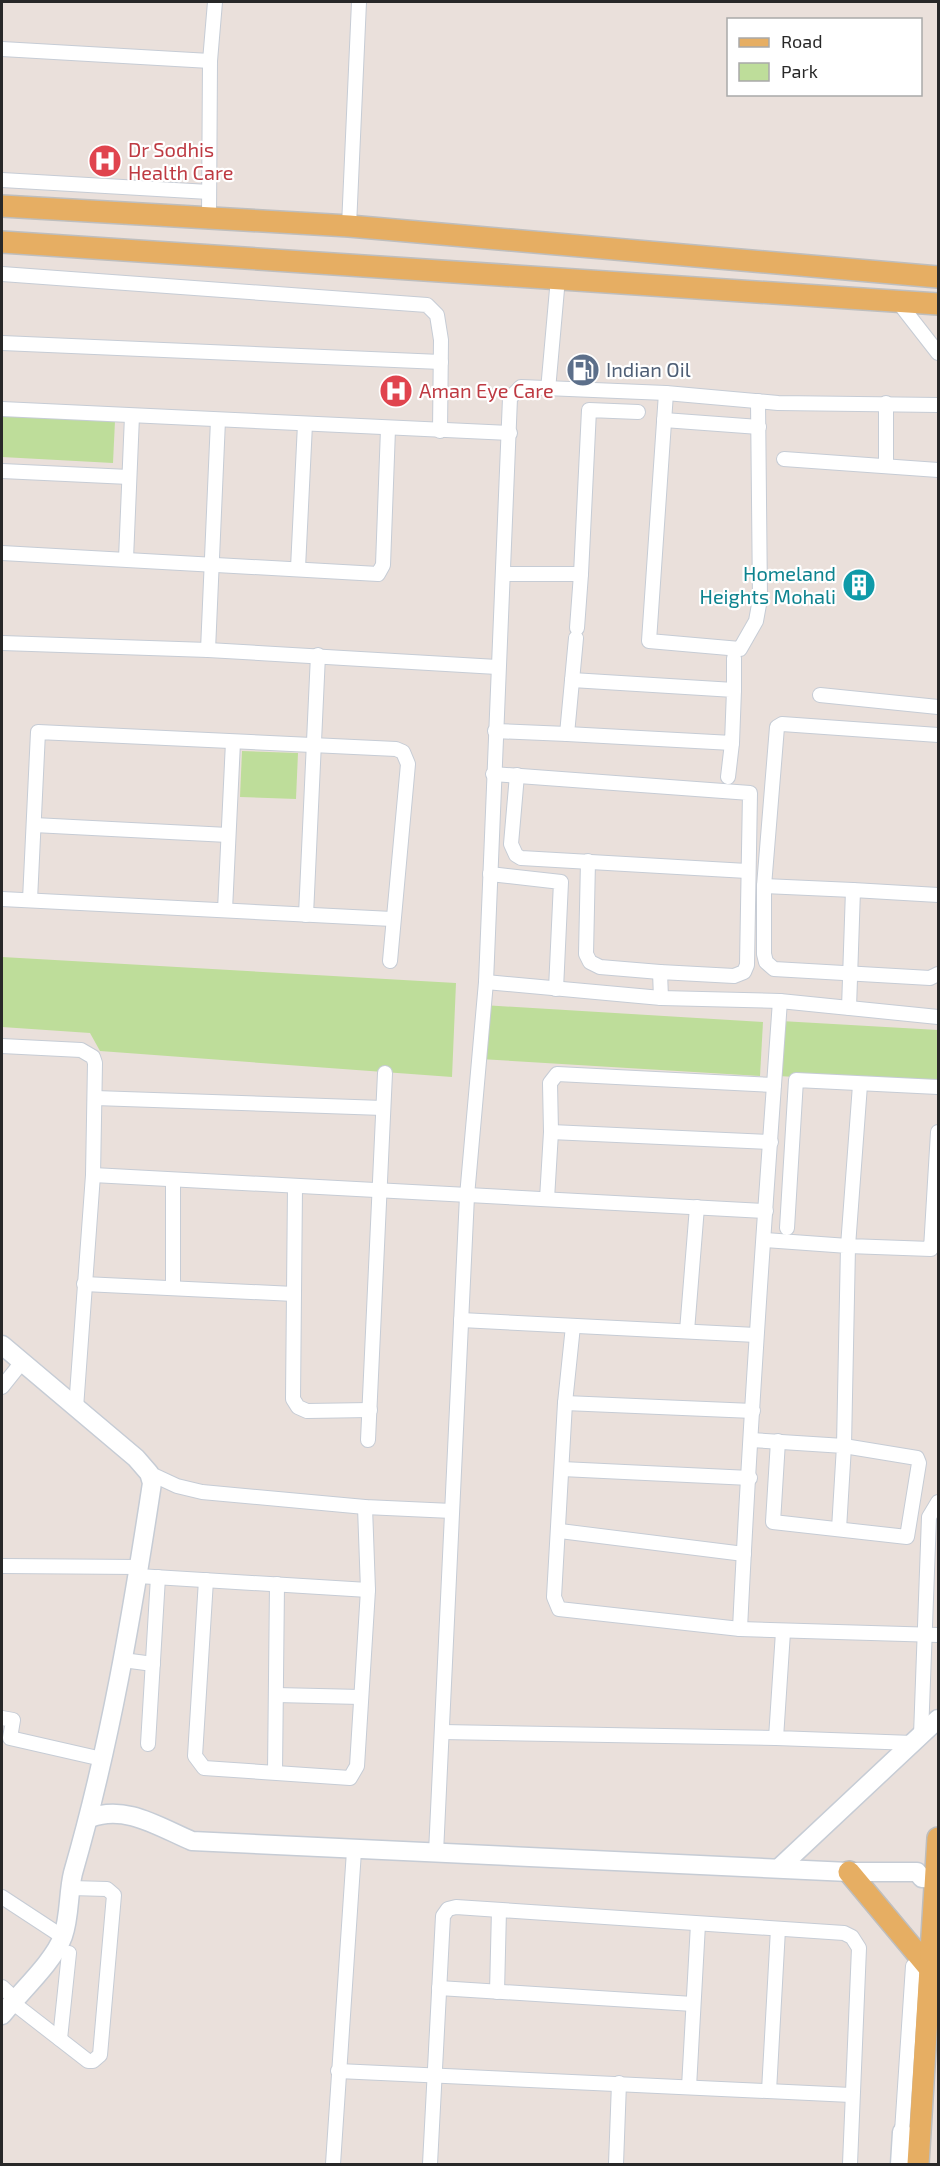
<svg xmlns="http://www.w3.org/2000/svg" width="940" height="2166" viewBox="0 0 940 2166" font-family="'Exo 2',sans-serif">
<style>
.green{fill:#bedd9a}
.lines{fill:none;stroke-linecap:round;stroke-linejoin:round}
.street-casing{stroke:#c6ccd5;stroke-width:16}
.secondary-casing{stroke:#c6ccd5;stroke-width:21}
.primary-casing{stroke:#bebebe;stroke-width:24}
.street{stroke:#fff;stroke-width:14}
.secondary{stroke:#fff;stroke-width:18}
.primary{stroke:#e6ae63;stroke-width:21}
.labels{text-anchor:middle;stroke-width:4.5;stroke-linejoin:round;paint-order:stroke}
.health-label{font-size:20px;fill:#be3a42;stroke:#fff;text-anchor:start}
.service-label{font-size:20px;fill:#4e5e75;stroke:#fff;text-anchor:start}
.culture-label{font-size:20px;fill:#0d838f;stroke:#fff;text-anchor:end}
</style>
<rect width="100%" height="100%" fill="#eae0db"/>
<g class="green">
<polygon points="2,416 115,421 113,463 2,457"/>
<polygon points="242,751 298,753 296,799 240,797"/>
<polygon points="2,957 456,983 452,1077 100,1051 90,1033 2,1027"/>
<polygon points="483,1005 763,1022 760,1076 480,1059"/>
<polygon points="781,1021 938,1030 938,1085 778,1076"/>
</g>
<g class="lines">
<defs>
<g id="street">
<polyline points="2,49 210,61"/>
<polyline points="2,180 209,192"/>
<polyline points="209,217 210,61 215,2"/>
<polyline points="349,226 359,2"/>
<polyline points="2,274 427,305 437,315 441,340 440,431"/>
<polyline points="899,303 938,353"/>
<polyline points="2,343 441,362"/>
<polyline points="548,390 558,278"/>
<polyline points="666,393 649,641 740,649 756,621 760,599 758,401"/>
<polyline points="2,409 510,433"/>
<polyline points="664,420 759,427"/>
<polyline points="784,459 938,470"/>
<polyline points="886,466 886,403"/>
<polyline points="2,471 129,477"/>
<polyline points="2,553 378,574 383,565 388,429"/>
<polyline points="126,559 132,416"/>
<polyline points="298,568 305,424"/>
<polyline points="504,574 581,574 589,410 638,412"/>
<polyline points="577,628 581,574"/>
<polyline points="2,643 208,650 497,667"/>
<polyline points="208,650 218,420"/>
<polyline points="734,690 734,658"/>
<polyline points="820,695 938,707"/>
<polyline points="495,731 567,734 576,638"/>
<polyline points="567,734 732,743 734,690 572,680"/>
<polyline points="938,735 782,724 777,727 764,886 764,954 766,962 774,969 930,978 938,974"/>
<polyline points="493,774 750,793 747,965 744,972 734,976 660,972 661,998"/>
<polyline points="517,775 511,844 516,855 521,858 747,871"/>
<polyline points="728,777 732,743"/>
<polyline points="34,825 228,835"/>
<polyline points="588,861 586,954 590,962 600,967 660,972"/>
<polyline points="490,874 561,882 556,989"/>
<polyline points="764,886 853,890"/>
<polyline points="2,899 392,919"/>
<polyline points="30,900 38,732 396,749 403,752 408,764 390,961"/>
<polyline points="225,910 233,742"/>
<polyline points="306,915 318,655"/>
<polyline points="486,982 661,998 780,1001 938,1017"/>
<polyline points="849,1008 853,890 938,895"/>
<polyline points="2,1046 81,1050 93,1057 95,1063 93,1175 76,1408"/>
<polyline points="860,1085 848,1246 931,1249 938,1132"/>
<polyline points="95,1098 383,1108"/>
<polyline points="551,1132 771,1142"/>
<polyline points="93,1175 766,1211"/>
<polyline points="173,1181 173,1288"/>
<polyline points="295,1187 293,1399 298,1407 307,1411 370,1410"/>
<polyline points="547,1199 551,1132 550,1083 557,1074 774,1085"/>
<polyline points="787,1228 796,1080 938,1087"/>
<polyline points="765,1240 848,1246 844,1446 917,1458 919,1463 907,1537 773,1522 778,1441"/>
<polyline points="84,1284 294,1294"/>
<polyline points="461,1320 756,1335"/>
<polyline points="573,1326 565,1403 554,1597 559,1609 740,1629 938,1635"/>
<polyline points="687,1331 697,1207"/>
<polyline points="2,1387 22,1362"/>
<polyline points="565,1403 753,1411"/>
<polyline points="368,1440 385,1073"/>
<polyline points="751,1440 844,1446 839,1529"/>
<polyline points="562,1469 750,1478"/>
<polyline points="149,1473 177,1486 202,1492 365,1507 452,1511"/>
<polyline points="560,1531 744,1554"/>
<polyline points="2,1566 139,1567"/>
<polyline points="138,1576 368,1590"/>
<polyline points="206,1580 195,1756 204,1768 350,1778 357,1766 368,1590 365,1507"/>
<path d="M740,1629C750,1420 765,1210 780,1001"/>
<polyline points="783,1632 776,1738 913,1743"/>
<polyline points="123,1660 153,1664"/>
<polyline points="276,1695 361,1697"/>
<polyline points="2,1718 13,1720 10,1738 102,1759"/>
<polyline points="442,1732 776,1738"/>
<polyline points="921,1735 929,1517 938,1502"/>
<polyline points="148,1744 158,1577"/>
<polyline points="275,1772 277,1584"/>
<polyline points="436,1853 467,1196 486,982 510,398 521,387 666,393 778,403 938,405"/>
<polyline points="2,1897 63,1937"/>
<polyline points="2,1987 15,1999"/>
<polyline points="439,1988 693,2004"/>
<polyline points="497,1992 499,1910"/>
<polyline points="12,2002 88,2061 93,2061 100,2055 114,1895 107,1889 71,1888"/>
<polyline points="60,2039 69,1953"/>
<polyline points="338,2071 851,2095"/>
<polyline points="689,2087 698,1924"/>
<polyline points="769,2091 778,1929"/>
<polyline points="902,2132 913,1966"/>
<polyline points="333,2164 354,1851"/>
<polyline points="430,2164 443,1916 448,1909 456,1907 844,1933 852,1937 859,1948 850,2164"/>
<polyline points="616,2164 619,2083"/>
</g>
<g id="secondary">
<path d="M2,1345L136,1458L149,1473L152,1483C132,1615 110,1745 73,1873C68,1893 70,1916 63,1936C54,1962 19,1993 2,2015"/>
<path d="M90,1818C125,1804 159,1827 192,1841L849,1872H917L922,1878L938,1879"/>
<polyline points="779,1868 938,1719"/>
<polyline points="900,2164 902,2132"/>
</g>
<g id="primary">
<polyline points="2,206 349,226 938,277"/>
<polyline points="2,242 938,304"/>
<polyline points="849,1872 930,1969"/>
<polyline points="918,2164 938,1838"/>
</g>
</defs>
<use href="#street" class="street-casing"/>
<use href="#secondary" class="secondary-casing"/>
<use href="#primary" class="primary-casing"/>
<use href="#street" class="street"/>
<use href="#secondary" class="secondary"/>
<use href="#primary" class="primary"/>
</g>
<defs>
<symbol id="hospital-disc" viewBox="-11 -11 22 22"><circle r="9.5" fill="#e0444e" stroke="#fff"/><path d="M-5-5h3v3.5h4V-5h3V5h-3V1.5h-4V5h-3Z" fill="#fff"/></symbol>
<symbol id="fuel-disc" viewBox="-11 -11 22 22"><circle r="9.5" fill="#5c6f8a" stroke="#fff"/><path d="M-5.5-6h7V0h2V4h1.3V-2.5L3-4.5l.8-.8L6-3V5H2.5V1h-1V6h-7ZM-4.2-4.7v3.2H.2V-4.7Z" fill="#fff"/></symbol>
<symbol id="building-disc" viewBox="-11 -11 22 22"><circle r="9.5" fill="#0f9aa8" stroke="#fff"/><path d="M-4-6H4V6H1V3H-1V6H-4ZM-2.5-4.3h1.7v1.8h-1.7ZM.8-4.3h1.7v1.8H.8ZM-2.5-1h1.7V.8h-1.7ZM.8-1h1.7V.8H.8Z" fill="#fff"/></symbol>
</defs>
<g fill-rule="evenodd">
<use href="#hospital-disc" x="86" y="142" width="38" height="38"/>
<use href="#fuel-disc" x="564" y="351" width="38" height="38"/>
<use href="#hospital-disc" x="377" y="372" width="38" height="38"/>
<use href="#building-disc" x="840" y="566" width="38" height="38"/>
</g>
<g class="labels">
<g class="health-label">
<text x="128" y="157">Dr Sodhis<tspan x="128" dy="23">Health Care</tspan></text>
<text x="419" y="398">Aman Eye Care</text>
</g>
<g class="service-label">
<text x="606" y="377">Indian Oil</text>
</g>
<g class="culture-label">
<text x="836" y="581">Homeland<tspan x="836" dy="23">Heights Mohali</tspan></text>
</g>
</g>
<rect width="940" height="2166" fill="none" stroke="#282828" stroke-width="6"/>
<rect x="727" y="18" width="195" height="78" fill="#ffffff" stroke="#a9a9a9" stroke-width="1.5"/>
<rect x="739" y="38" width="30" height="9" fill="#e6ae63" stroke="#a9a9a9" stroke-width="1.5"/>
<text x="781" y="48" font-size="18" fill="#282828">Road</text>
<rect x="739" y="63" width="30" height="18" fill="#bedd9a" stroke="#a9a9a9" stroke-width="1.5"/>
<text x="781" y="78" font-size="18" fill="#282828">Park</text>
</svg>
